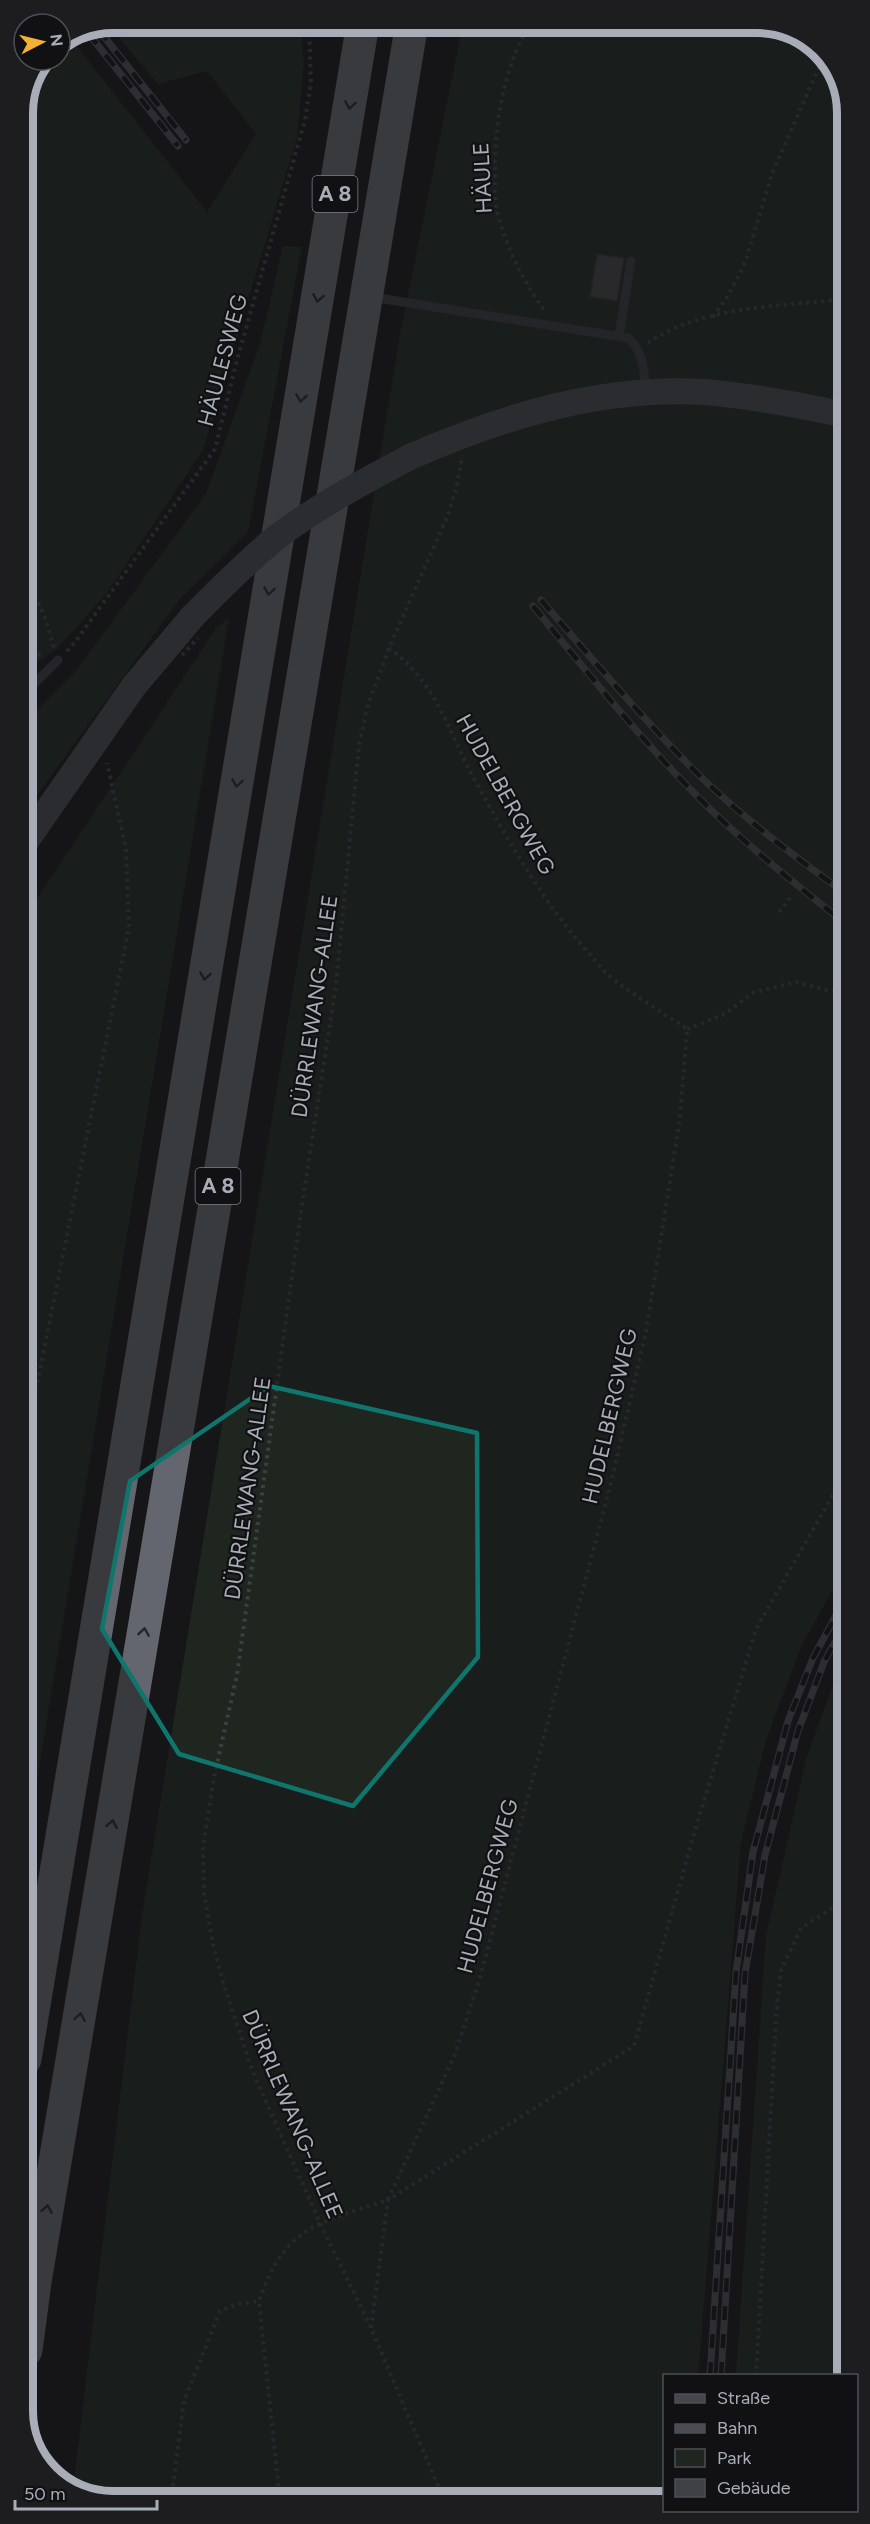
<svg xmlns="http://www.w3.org/2000/svg" width="870" height="2524" viewBox="0 0 870 2524" font-family="Figtree,sans-serif">
<style>
.green{fill:#1e261f}
.building{fill:#404145;stroke:#303034;stroke-width:1.5}
.lines{fill:none;stroke-linecap:round;stroke-linejoin:round}
.path{stroke:#3d3f44;stroke-width:4;stroke-dasharray:3 4.5;stroke-linecap:butt}
.lane{stroke:#37383d;stroke-width:9}
.secondary{stroke:#45474d;stroke-width:26}
.highway{stroke:#63666e;stroke-width:33}
.rail-casing{stroke:#4a4c52;stroke-width:7}
.rail{stroke:#111113;stroke-width:4.5;stroke-dasharray:14;stroke-linecap:butt}
.path-bridge{stroke:#3d3f44;stroke-width:4;stroke-dasharray:3 4.5;stroke-linecap:butt}
.secondary-bridge{stroke:#45474d;stroke-width:26}
.oneway{stroke:#26262a}
.marked{fill:none;stroke:#0f766e;stroke-width:4.5;stroke-linejoin:round}
.labels{text-anchor:middle;stroke-width:4.5;stroke-linejoin:round;paint-order:stroke}
.shield{fill:#111113;stroke:#7b7e86;stroke-width:1.5}
.shield-label{font-size:21px;font-weight:bold;fill:#a8adb8}
.street-label{font-size:22px;fill:#a8adb8;stroke:#111113}
.rim{fill:none;stroke:#a8adb8;stroke-width:8}
</style>
<rect width="100%" height="100%" fill="#161618"/>
<g class="green">
<polygon points="113,23 300,23 304,63 297,137 203,450 106,594 56,650 23,672 23,108 44,60 60,60 60,45 72,40 207,212 256,134 207,71 158,84 108,25"/>
<polygon points="463,23 763,23 812,41 844,90 846,1565 801,1647 766,1740 741,1842 699,2366 698,2375 664,2376 664,2499 107,2501 73,2488 142,1915 399,340"/>
<polygon points="283,246 302,247 248,532 180,599 24,813 23,724 75,672 206,494 260,344"/>
<polygon points="229,618 25,1853 24,918 217,627"/>
<polygon points="846,1649 847,2375 736,2375 766,1936 806,1759"/>
</g>
<polygon class="building" points="597,254 624,258 617,301 590,297"/>
<g class="lines">
<g class="path">
<path d="M530,23C505,67 496,114 495,164C495,180 494,199 498,215C507,249 524,282 544,310"/>
<polyline points="713,317 728,296 745,263 772,174 823,58"/>
<path d="M648,343C701,306 782,306 845,299"/>
<polyline points="23,568 46,620 54,648"/>
<polyline points="23,651 45,656"/>
<polyline points="67,651 75,642 215,449 236,364 305,120 311,83 309,23"/>
<polyline points="779,912 792,896"/>
<polyline points="687,1029 725,1014 752,993 796,982 846,995"/>
<polyline points="24,1449 129,927 126,849 107,763"/>
<polyline points="371,2328 388,2200 634,2046 696,1827 756,1629 846,1472"/>
<polyline points="756,2376 776,2019 781,1970 801,1928 847,1899"/>
<polyline points="444,2500 371,2328 320,2223 252,2070 223,1982 213,1944 204,1894 203,1847 214,1777 237,1675 300,1218 336,985 359,745 368,705 389,648 448,515 457,485 462,457"/>
<polyline points="171,2501 184,2401 220,2311 237,2304 259,2301"/>
<path d="M280,2501L259,2301C285,2225 319,2223 388,2200L455,2054L480,1978L610,1487L646,1332L680,1118L687,1029C662,1012 636,997 612,978C601,970 593,957 584,948C541,898 509,842 477,784C447,732 440,686 389,648"/>
</g>
<g class="lane">
<path d="M372,297L628,338C644,351 644,373 646,392"/>
<polyline points="619,335 631,261"/>
<polyline points="23,695 58,660"/>
</g>
<g class="secondary">
<path d="M412,456C504,416 602,386 704,392C752,396 799,405 845,415"/>
<polyline points="24,844 134,686 193,616"/>
</g>
<g class="highway">
<polyline points="25,2059 363,23"/>
<polyline points="26,2350 35,2282 412,23"/>
</g>
<defs>
<g id="rail">
<polyline points="98,29 186,140"/>
<polyline points="88,33 178,146"/>
<path d="M541,600C594,661 646,723 703,779C747,821 796,858 845,893"/>
<path d="M533,606C589,674 644,744 706,805C750,848 797,886 845,923"/>
<polyline points="710,2376 736,1972 753,1852 788,1721 813,1658 846,1597"/>
<polyline points="721,2376 745,1974 765,1855 798,1731 824,1662 846,1622"/>
</g>
</defs>
<use href="#rail" class="rail-casing"/>
<use href="#rail" class="rail"/>
<polyline class="path-bridge" points="182,655 198,638"/>
<path class="secondary-bridge" d="M193,616C220,589 247,561 277,537C319,505 365,481 412,456"/>
</g>
<defs><path id="oneway-chevron" d="M-2-3.5L2.5 0L-2 3.5" fill="none" stroke-width="1.6" stroke-linecap="round" stroke-linejoin="round" transform="scale(1.5)"/></defs>
<g class="oneway">
<use href="#oneway-chevron" transform="translate(350 105) rotate(99)"/>
<use href="#oneway-chevron" transform="translate(318 298) rotate(100)"/>
<use href="#oneway-chevron" transform="translate(301 398) rotate(99)"/>
<use href="#oneway-chevron" transform="translate(269 591) rotate(99)"/>
<use href="#oneway-chevron" transform="translate(237 783) rotate(99)"/>
<use href="#oneway-chevron" transform="translate(205 976) rotate(99)"/>
<use href="#oneway-chevron" transform="translate(144 1632) rotate(-81)"/>
<use href="#oneway-chevron" transform="translate(112 1824) rotate(-80)"/>
<use href="#oneway-chevron" transform="translate(80 2017) rotate(-80)"/>
<use href="#oneway-chevron" transform="translate(47 2209) rotate(-80)"/>
</g>
<path d="M0 0H870V2524H0ZM269,1386L477,1433L478,1657L353,1806L179,1754L102,1629L130,1481Z" fill="#161618" fill-opacity=".55" fill-rule="evenodd"/>
<path class="marked" d="M269,1386L477,1433L478,1657L353,1806L179,1754L102,1629L130,1481Z"/>
<g class="labels">
<g class="shield">
<rect x="312.5" y="176" width="45" height="36" rx="4.5"/>
<rect x="195.5" y="1168" width="45" height="36" rx="4.5"/>
</g>
<g class="shield-label">
<text x="335" y="201">A 8</text>
<text x="218" y="1193">A 8</text>
</g>
<g class="street-label">
<text transform="translate(482 178) rotate(-93)" y="8">HÄULE</text>
<text transform="translate(222 360) rotate(-75)" y="8">HÄULESWEG</text>
<text transform="translate(506 794) rotate(61)" y="8">HUDELBERGWEG</text>
<text transform="translate(314 1006) rotate(-82)" y="8">DÜRRLEWANG-ALLEE</text>
<text transform="translate(609 1416) rotate(-77)" y="8">HUDELBERGWEG</text>
<text transform="translate(247 1488) rotate(-82)" y="8">DÜRRLEWANG-ALLEE</text>
<text transform="translate(487 1886) rotate(-75)" y="8">HUDELBERGWEG</text>
<text transform="translate(293 2114) rotate(67)" y="8">DÜRRLEWANG-ALLEE</text>
</g>
</g>
<path d="M0 0H870V2524H0ZM113 33H757A80 80 0 0 1 837 113V2411A80 80 0 0 1 757 2491H113A80 80 0 0 1 33 2411V113A80 80 0 0 1 113 33Z" fill="#1d1d20" fill-rule="evenodd"/>
<path class="rim" d="M113 33H757A80 80 0 0 1 837 113V2411A80 80 0 0 1 757 2491H113A80 80 0 0 1 33 2411V113A80 80 0 0 1 113 33Z"/>
<rect x="663" y="2374" width="195" height="138" fill="#111113" stroke="#4d4f55" stroke-width="1.5"/>
<rect x="675" y="2394" width="30" height="9" fill="#45474d" stroke="#4d4f55" stroke-width="1.5"/>
<text x="717" y="2404" font-size="18" fill="#a8adb8">Straße</text>
<rect x="675" y="2424" width="30" height="9" fill="#4a4c52" stroke="#4d4f55" stroke-width="1.5"/>
<text x="717" y="2434" font-size="18" fill="#a8adb8">Bahn</text>
<rect x="675" y="2449" width="30" height="18" fill="#1e261f" stroke="#4d4f55" stroke-width="1.5"/>
<text x="717" y="2464" font-size="18" fill="#a8adb8">Park</text>
<rect x="675" y="2479" width="30" height="18" fill="#404145" stroke="#4d4f55" stroke-width="1.5"/>
<text x="717" y="2494" font-size="18" fill="#a8adb8">Gebäude</text>
<g transform="translate(42 42) rotate(83)"><circle r="28" fill="#111113" stroke="#4d4f55" stroke-width="1.5"/>
<path d="M0-4.5L10 22L0 15L-10 22Z" fill="#f2b134"/>
<text y="-9" font-size="16" font-weight="bold" text-anchor="middle" fill="#a8adb8">N</text>
</g>
<path d="M15 2500v9h142v-9" fill="none" stroke="#a8adb8" stroke-width="3"/>
<text x="24" y="2500" font-size="18" fill="#a8adb8" stroke="#111113" stroke-width="4.5" paint-order="stroke">50 m</text>
</svg>
